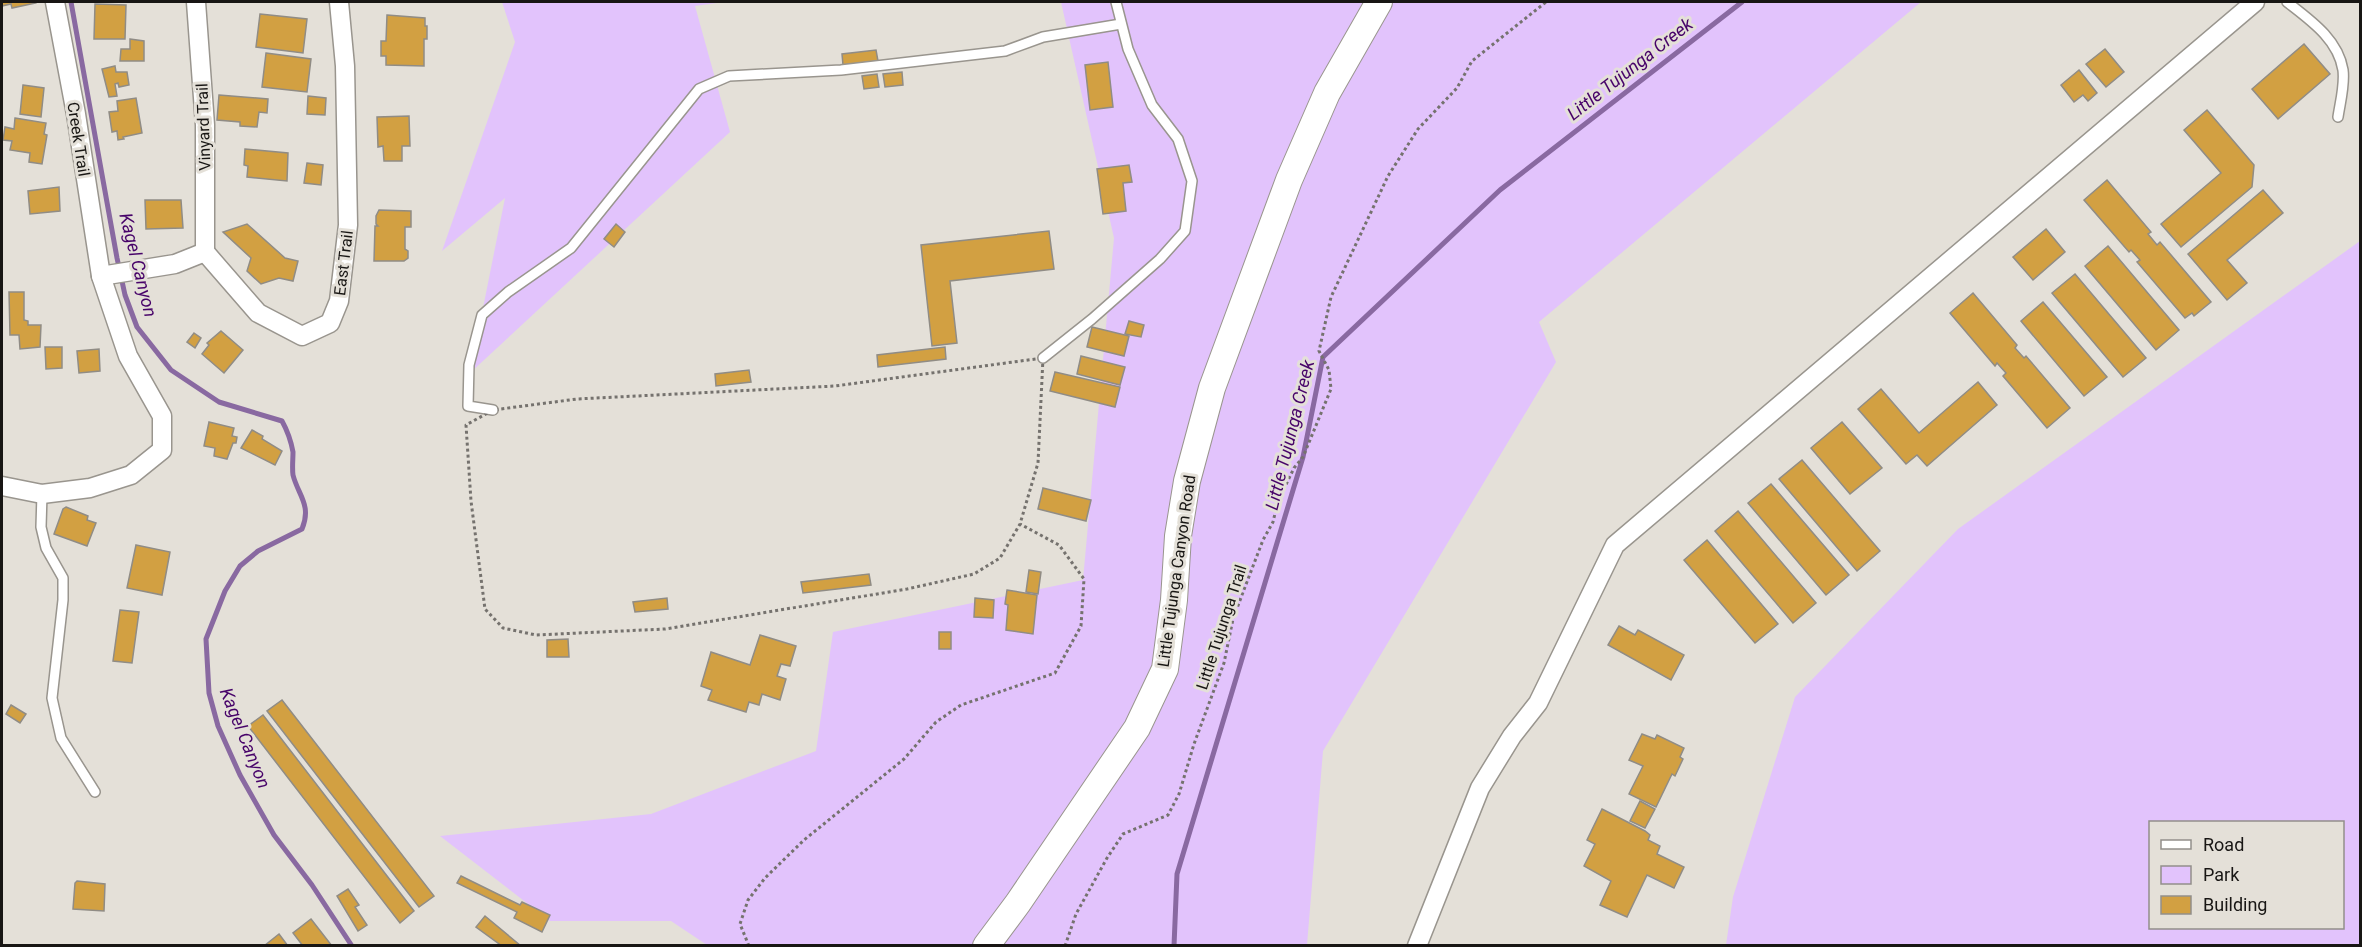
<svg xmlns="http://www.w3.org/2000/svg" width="2362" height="947" viewBox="0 0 2362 947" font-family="Roboto,sans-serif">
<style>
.green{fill:#e2c3fc;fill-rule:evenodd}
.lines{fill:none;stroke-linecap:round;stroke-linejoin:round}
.stream{stroke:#8969a1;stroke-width:5}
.building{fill:#d2a042;stroke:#908c85;stroke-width:1.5}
.service-casing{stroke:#99958e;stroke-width:12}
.minor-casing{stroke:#99958e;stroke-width:21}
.secondary-casing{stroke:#99958e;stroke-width:28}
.path{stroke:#75726e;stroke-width:3;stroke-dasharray:3 3;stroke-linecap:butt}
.service{stroke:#fff;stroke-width:9}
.minor{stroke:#fff;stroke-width:18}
.secondary{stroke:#fff;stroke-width:26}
.labels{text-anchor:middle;stroke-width:6;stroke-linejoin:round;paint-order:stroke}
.street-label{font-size:16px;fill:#181614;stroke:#e4e0d8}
.water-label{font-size:18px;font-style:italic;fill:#470369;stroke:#e4e0d8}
</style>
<rect width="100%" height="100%" fill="#e4e0d8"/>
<g class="green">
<polygon points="502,2 724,2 695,6 730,132 470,373 505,198 442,251 515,42"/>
<polygon points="1061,2 1921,2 1539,322 1556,362 1323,751 1307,945 707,945 671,921 550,921 440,836 651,814 816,751 833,632 1083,580 1114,238"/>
<path d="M2360,241V945H1726L1733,897L1795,697L1958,529ZM2342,822V928H2150V822Z"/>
</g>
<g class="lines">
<g class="stream">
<path d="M71,2L117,258L125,295L137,327L171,370L219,402L282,421C287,430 291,441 293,452C293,459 292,468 293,475C298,495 312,505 302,529L258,551L240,566L225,591L206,639L209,693L218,726L240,775L274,835L312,885L352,946"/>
<polyline points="1174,946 1177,874 1303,457 1323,357 1500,190 1742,2"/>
</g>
</g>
<g class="building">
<polygon points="2,2 36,2 36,3 12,8 11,4 2,6"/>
<polygon points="95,4 126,5 125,39 94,39"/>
<polygon points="260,14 307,19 303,53 256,47"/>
<polygon points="387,15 425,18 425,26 427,26 427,39 424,39 424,66 386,65 386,56 381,56 381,41 386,41"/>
<polygon points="130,39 144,41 144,61 120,61 121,49 130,49"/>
<polygon points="2304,44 2330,74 2278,119 2252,89"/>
<polygon points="2105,49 2124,72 2106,87 2086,64"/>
<polygon points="876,50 878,61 843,65 842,54"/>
<polygon points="266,53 311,59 307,92 262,87"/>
<polygon points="1108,62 1113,107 1090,110 1085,65"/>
<polygon points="115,66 116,72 127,72 129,85 119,87 118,83 115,84 117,96 109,97 102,69"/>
<polygon points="2079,70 2097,93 2088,101 2083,95 2074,102 2061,85"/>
<polygon points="902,72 903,85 885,87 883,74"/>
<polygon points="877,74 879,87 864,89 862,76"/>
<polygon points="23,85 44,88 41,117 20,114"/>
<polygon points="219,95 268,99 267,113 259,112 257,127 240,126 240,122 217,120"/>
<polygon points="308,96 326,98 325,115 307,114"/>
<polygon points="136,98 142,133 123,137 124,139 118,140 117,131 112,132 109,112 118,111 117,101"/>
<polygon points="2207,110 2254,165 2252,187 2181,247 2161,224 2221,173 2184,130"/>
<polygon points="409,116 410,146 402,146 402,161 384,161 383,146 378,147 377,117"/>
<polygon points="15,118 46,123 44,134 47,135 42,164 29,162 30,153 10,150 12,141 3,140 5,127 14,129"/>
<polygon points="245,149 288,153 287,181 247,177 248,166 244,165"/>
<polygon points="307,163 323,165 321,185 304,183"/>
<polygon points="1129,165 1132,182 1123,183 1126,211 1103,214 1097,169"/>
<polygon points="2107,180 2151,232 2148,234 2157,245 2160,242 2211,302 2194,316 2192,313 2185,318 2137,262 2140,260 2131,250 2129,252 2084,200"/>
<polygon points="59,187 60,211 30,214 28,191"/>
<polygon points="2263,190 2283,213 2227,260 2247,283 2227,300 2188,254"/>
<polygon points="145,200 181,200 183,228 146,229"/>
<polygon points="379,210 411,211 411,227 405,227 405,249 408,251 408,258 404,261 374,261 375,226 378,226 376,224 376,216"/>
<polygon points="247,224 285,258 298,261 293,281 279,278 261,284 247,271 251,258 223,232"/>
<polygon points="616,224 625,232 614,247 604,239"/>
<polygon points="2046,229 2065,252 2033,280 2013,257"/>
<polygon points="1049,231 1054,269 950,281 957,343 932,346 921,245"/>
<polygon points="2108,246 2179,330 2156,350 2085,266"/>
<polygon points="2075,274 2146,358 2123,377 2052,293"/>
<polygon points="9,292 24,292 24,320 28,321 28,325 41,325 40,347 20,349 19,335 10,335"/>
<polygon points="1973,293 2017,345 2015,348 2024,358 2026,356 2070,408 2047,428 2003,376 2006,373 1997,363 1995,366 1950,313"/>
<polygon points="2043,302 2107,377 2084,396 2021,321"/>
<polygon points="1129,321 1144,325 1141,337 1125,334"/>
<polygon points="1092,327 1129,336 1124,356 1087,347"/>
<polygon points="221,331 243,350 224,373 202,354 209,345 207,343"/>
<polygon points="194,333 201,338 195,348 187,342"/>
<polygon points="45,347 62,347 62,368 46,369"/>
<polygon points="945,347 946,359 878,367 877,355"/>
<polygon points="99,349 100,371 79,373 77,351"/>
<polygon points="1081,356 1125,367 1120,385 1077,374"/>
<polygon points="749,370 751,382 716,386 715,374"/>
<polygon points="1055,372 1120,387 1115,407 1050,391"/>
<polygon points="1978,382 1997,405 1927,466 1917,455 1906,464 1858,409 1881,389 1919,433"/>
<polygon points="209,422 234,428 232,436 237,437 236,443 233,443 227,459 214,456 215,448 204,446"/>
<polygon points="1842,422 1882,468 1850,494 1811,448"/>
<polygon points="252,430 263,436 262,439 282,451 275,465 241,448"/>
<polygon points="1802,460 1880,551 1857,571 1779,479"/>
<polygon points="1771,484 1849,575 1826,595 1748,503"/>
<polygon points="1043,488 1091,500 1086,521 1038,509"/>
<polygon points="66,507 88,516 87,520 96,523 87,546 54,534 63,509"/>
<polygon points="1738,511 1816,603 1793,623 1715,531"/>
<polygon points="1707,540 1778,624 1755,643 1684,560"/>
<polygon points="136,545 170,552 162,595 127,588"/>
<polygon points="1029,570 1041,572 1038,594 1026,592"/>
<polygon points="869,574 871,585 803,593 801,582"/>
<polygon points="1007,590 1037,595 1033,634 1006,630 1008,605 1005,604"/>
<polygon points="667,598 668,609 635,612 633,602"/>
<polygon points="975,598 994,600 993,618 974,617"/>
<polygon points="120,610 139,612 132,663 113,661"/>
<polygon points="1619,626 1635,635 1638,630 1684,655 1671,680 1608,645"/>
<rect x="939" y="632" width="12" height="17"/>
<polygon points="760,635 796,646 790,666 781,664 777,676 786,679 780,700 762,694 759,705 749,702 746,712 708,700 712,690 701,686 711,652 750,665"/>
<polygon points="568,639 569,657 547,657 547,640"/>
<polygon points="282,700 434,896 419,907 267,711"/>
<polygon points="11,705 26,714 20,723 6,714"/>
<polygon points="263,715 414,911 400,923 248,726"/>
<polygon points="1642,734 1655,739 1657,735 1684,748 1680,757 1683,759 1675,776 1672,774 1656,807 1629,794 1643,766 1629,760"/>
<polygon points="1640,801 1655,809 1645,828 1630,821"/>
<polygon points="1602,809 1645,831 1650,835 1648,840 1660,846 1657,854 1684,867 1674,888 1647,875 1627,917 1600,905 1611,881 1584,866 1595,844 1587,840"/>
<polygon points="461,876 520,905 522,902 550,915 542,932 514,918 517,912 457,883"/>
<polygon points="77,881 105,884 104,911 73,909 75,883"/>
<polygon points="348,889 359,905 355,907 367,925 358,931 337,896"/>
<polygon points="485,916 521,946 502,946 476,927"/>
<polygon points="311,919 332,946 303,946 293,933"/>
<polygon points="279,934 288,946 264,946"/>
</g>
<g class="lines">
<defs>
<g id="service">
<path d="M2287,2C2310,20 2338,39 2343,70C2345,85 2340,103 2338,117"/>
<polyline points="1043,358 1092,319 1160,259 1185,231 1192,181 1178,139 1152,105 1128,49 1116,2"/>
<polyline points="493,410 468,406 469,365 482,315 508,292 571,248 699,89 729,76 841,70 1005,51 1043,37 1121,24"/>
<polyline points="42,494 41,527 46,548 63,578 63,600 52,698 61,738 95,792"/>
</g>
<g id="minor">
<polyline points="196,2 205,125 205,252"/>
<polyline points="205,252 258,313 302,336 330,323 339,301 348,225 345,66 339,2"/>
<polyline points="101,276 175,264 205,252"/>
<polyline points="2,486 42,494 90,488 131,475 162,450 162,416 128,356 101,276 76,114 55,2"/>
<polyline points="1417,946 1480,788 1512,736 1538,703 1615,545 2255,2"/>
</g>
<polyline id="secondary" points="986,946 1018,903 1137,728 1165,669 1174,600 1178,536 1187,481 1212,388 1289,180 1327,93 1379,2"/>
</defs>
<use href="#service" class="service-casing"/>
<use href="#minor" class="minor-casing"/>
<use href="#secondary" class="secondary-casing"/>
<g class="path">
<polygon points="1043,358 1038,463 1020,524 1000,558 974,574 907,589 665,629 536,635 503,628 485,609 471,501 466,425 493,410 577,399 835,386"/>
<polyline points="749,946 740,924 748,900 765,878 804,840 904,759 936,722 961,705 1055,673 1081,626 1084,579 1059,545 1020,524"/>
<polyline points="1065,946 1076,914 1107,858 1123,834 1168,815 1179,794 1194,744 1224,663 1233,619 1245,587 1263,540 1273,522 1278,501 1294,468 1303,457 1331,389 1329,370 1319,351 1331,297 1388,176 1418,129 1457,88 1472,61 1546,2"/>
</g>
<use href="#service" class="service"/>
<use href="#minor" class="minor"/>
<use href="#secondary" class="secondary"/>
</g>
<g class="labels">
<g class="street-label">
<text transform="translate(203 127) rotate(-92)" y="6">Vinyard Trail</text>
<text transform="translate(79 139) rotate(81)" y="6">Creek Trail</text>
<text transform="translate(343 263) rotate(-83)" y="6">East Trail</text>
<text transform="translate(1176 571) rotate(-82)" y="6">Little Tujunga Canyon Road</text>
<text transform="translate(1221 627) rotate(-72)" y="6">Little Tujunga Trail</text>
</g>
<g class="water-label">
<text transform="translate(1630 69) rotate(-38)" y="6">Little Tujunga Creek</text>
<text transform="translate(138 265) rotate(76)" y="6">Kagel Canyon</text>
<text transform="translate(1290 435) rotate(-76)" y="6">Little Tujunga Creek</text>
<text transform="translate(245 738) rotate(68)" y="6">Kagel Canyon</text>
</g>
</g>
<rect width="2362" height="947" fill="none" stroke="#181614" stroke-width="6"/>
<rect x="2149" y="821" width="195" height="108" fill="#e4e0d8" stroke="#928f8a" stroke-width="1.5"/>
<rect x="2161" y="840" width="30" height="9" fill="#ffffff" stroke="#928f8a" stroke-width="1.5"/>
<text x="2203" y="851" font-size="18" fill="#181614">Road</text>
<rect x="2161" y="866" width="30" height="18" fill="#e2c3fc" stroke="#928f8a" stroke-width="1.5"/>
<text x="2203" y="881" font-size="18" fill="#181614">Park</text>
<rect x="2161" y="896" width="30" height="18" fill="#d2a042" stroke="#928f8a" stroke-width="1.5"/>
<text x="2203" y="911" font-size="18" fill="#181614">Building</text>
</svg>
